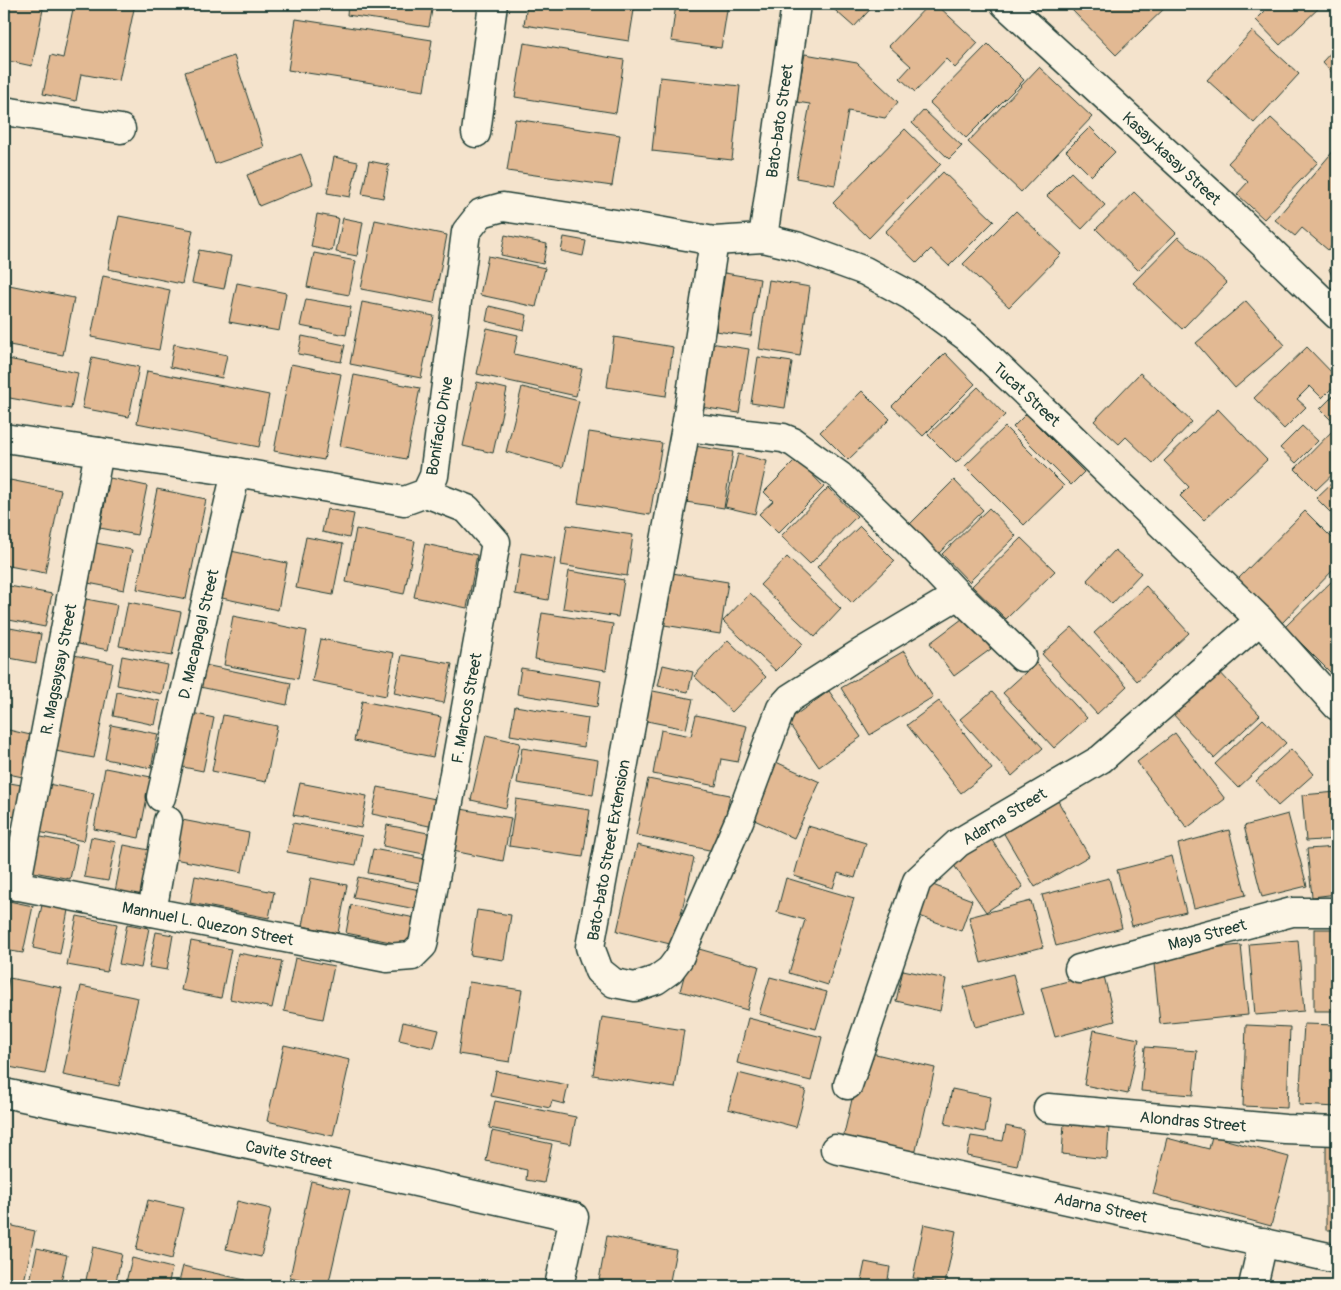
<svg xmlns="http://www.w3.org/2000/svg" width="1341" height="1290" viewBox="0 0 1341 1290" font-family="Pangolin,sans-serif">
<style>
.building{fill:#e2b993;stroke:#1f3d34}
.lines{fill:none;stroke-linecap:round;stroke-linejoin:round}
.minor-casing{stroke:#1f3d34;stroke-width:31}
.minor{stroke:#fcf5e5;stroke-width:28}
.labels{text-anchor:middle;stroke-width:4;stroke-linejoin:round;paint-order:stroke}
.street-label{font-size:16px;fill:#1f3d34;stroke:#fcf5e5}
</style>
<rect width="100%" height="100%" fill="#f4e3cc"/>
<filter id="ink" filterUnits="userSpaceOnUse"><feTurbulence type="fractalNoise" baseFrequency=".02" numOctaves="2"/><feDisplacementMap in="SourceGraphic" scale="10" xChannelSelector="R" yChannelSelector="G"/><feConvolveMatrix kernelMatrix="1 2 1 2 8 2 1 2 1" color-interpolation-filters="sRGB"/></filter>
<g filter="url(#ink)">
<g class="building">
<polygon points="4,4 44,4 32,66 4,60"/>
<polygon points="74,4 135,4 119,81 81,74 76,101 43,94 51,55 63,58"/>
<polygon points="348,4 433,4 429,27 347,15"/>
<polygon points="527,4 635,4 629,41 524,25"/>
<polygon points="676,4 728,4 721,48 671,41"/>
<polygon points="828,4 875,4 854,27"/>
<polygon points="929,4 936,4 978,43 955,68 946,59 915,92 900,78 911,66 889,46"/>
<polygon points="1075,4 1169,4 1116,55 1070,8"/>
<polygon points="1272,4 1323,4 1280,45 1256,20"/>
<polygon points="296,19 432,40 424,91 288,70"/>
<polygon points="1252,31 1299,74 1254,123 1207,80"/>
<polygon points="524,43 624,60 616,113 515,97"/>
<polygon points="988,44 1024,80 966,138 930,103"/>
<polygon points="1337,46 1337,78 1322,62"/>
<polygon points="805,54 857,63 898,102 885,118 848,111 835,185 796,178 810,104 796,102"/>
<polygon points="234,56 264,147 215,164 185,72"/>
<polygon points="1039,67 1092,117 1021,192 968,142"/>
<polygon points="660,77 740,86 732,160 652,151"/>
<polygon points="924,110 962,146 949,159 912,123"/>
<polygon points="1271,118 1318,162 1264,219 1237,194 1248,182 1228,163"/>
<polygon points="515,119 620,135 612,186 507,171"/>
<polygon points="1090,127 1115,152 1091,176 1066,151"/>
<polygon points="905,129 941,164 869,238 833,203"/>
<polygon points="1335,149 1337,151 1337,240 1328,250 1302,228 1295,236 1275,220"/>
<polygon points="301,154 313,184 259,206 247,175"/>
<polygon points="334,157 358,162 350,197 327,193"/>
<polygon points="369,161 389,165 383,198 362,194"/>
<polygon points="943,172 994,221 949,266 931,249 917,263 885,232"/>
<polygon points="1071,172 1105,205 1082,229 1047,196"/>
<polygon points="1134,192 1176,233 1138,270 1096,229"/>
<polygon points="1016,211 1061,254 1009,307 963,264"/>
<polygon points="317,214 338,218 332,251 311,247"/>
<polygon points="119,216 193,230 182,284 108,269"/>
<polygon points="343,218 363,222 357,256 336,252"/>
<polygon points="375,220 447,235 434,303 361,289"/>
<polygon points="505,235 547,244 543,264 501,255"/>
<polygon points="564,237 586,241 583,256 561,251"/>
<polygon points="1178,237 1227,283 1182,329 1133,283"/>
<polygon points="199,250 231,256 224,289 192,283"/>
<polygon points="314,253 356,261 349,295 307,287"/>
<polygon points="488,256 545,268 536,307 480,295"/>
<polygon points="1337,261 1337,288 1329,269"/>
<polygon points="725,273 760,279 751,336 716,331"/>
<polygon points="103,276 170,290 159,350 91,337"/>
<polygon points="769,280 810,287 800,356 759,349"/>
<polygon points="237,283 286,293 279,331 229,322"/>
<polygon points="4,284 74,298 63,355 4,344"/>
<polygon points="306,299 351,307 346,335 300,326"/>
<polygon points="1246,301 1285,345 1235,388 1196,343"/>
<polygon points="362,302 434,316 421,378 350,364"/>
<polygon points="489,306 527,315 524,330 486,321"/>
<polygon points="487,328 518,335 514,354 582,369 576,396 477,374"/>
<polygon points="302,336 345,345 341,362 298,354"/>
<polygon points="614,337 673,347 666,396 607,387"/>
<polygon points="710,343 749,349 739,413 701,407"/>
<polygon points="174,344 227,355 222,378 170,367"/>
<polygon points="1307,347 1337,378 1337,383 1322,398 1310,386 1297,399 1306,407 1284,429 1254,398"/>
<polygon points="945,353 975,384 923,436 892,406"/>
<polygon points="92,357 139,367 129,417 82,408"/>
<polygon points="758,357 792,362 785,408 751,403"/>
<polygon points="8,359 78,373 71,409 4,397 4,381"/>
<polygon points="291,364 341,374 324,460 274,451"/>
<polygon points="147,371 269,395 259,447 137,423"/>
<polygon points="1140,373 1192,422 1153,463 1126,437 1119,444 1094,421"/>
<polygon points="354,375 420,388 406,459 340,446"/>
<polygon points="477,382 507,389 493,453 463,446"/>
<polygon points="522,387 579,401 563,467 506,452"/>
<polygon points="978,387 1005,415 956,463 928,435"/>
<polygon points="862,391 890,419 848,460 820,432"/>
<polygon points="1335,394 1337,397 1337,416 1332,421 1320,409"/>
<polygon points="1218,409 1267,460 1204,520 1180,496 1189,487 1164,461"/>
<polygon points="1026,414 1084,472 1071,485 1013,427"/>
<polygon points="1302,426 1318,441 1296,463 1280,448"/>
<polygon points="1337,426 1337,470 1316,490 1295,469"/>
<polygon points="1005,427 1064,486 1024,525 965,466"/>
<polygon points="589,432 662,443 650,515 578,503"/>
<polygon points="694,446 733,452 724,508 686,502"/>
<polygon points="738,454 767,461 755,514 725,507"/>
<polygon points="797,459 824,487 778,533 759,514 773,501 764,492"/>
<polygon points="110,478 147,486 137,535 100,528"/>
<polygon points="1337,478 1337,519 1316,498"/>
<polygon points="10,480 61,490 45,573 4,565 4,514"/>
<polygon points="954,480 983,510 937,555 908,526"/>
<polygon points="828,488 857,516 810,564 781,536"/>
<polygon points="157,489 206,499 186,599 137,589"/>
<polygon points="989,508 1016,536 969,582 942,554"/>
<polygon points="327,509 354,514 349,538 322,532"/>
<polygon points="1305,511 1337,543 1337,566 1282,623 1237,580"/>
<polygon points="567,525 633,535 627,576 561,565"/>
<polygon points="860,526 895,561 852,603 817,567"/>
<polygon points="356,529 415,541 404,594 346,582"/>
<polygon points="306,537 343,544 333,595 296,588"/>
<polygon points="1021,538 1055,571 1006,619 972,586"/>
<polygon points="96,543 132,550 124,590 88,583"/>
<polygon points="425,544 477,555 467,608 414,597"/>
<polygon points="1115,550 1141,573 1112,604 1087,580"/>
<polygon points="231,551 287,563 278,610 222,598"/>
<polygon points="521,553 555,559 548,600 515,594"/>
<polygon points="787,557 841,609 815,637 760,585"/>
<polygon points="569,571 624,580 618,617 563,608"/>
<polygon points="666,572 728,582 720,634 658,624"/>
<polygon points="1337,576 1337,675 1335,677 1285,627"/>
<polygon points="4,585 52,594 45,627 4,619"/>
<polygon points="1146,586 1189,633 1137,681 1094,633"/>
<polygon points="750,593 803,644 776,671 723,621"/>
<polygon points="81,598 117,605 108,650 73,643"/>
<polygon points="128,602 181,612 172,656 119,646"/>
<polygon points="542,613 613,624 606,670 535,659"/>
<polygon points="233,616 307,631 298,679 224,665"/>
<polygon points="966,616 991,649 954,676 930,643"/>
<polygon points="1072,627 1127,686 1097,714 1042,654"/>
<polygon points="10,628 41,634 36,663 4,657"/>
<polygon points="321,639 394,653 386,696 312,681"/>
<polygon points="728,640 766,677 732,712 694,676"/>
<polygon points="904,651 933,697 870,735 841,688"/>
<polygon points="69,654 113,663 94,758 50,750"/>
<polygon points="402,655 452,664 444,703 394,693"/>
<polygon points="122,656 168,665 162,694 117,685"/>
<polygon points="1036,663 1087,718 1054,748 1003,693"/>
<polygon points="200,664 291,683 287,705 195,686"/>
<polygon points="663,665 693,672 688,692 658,686"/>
<polygon points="521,668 601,681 597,707 517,694"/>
<polygon points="1216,668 1260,715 1214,758 1170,711"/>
<polygon points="648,690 693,699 686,729 642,720"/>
<polygon points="829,691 861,737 819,767 787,721"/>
<polygon points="117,692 160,701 155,725 113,716"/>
<polygon points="992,692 1043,748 1012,776 960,719"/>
<polygon points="362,701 441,717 433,757 354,741"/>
<polygon points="939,701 992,769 961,793 907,725"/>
<polygon points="515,706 588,718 584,747 510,735"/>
<polygon points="188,712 214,718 203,771 178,766"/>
<polygon points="223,715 277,726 266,782 212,771"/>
<polygon points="696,715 747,726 738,762 721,759 716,786 653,774 661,730 691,736"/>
<polygon points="1263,719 1286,743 1238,788 1215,764"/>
<polygon points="111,725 158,734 151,768 105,759"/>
<polygon points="4,729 35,736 27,778 4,773"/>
<polygon points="1175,733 1225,799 1187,828 1137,762"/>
<polygon points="486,735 520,743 506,808 471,800"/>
<polygon points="522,748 598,760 593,795 517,783"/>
<polygon points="1291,749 1314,774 1278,806 1256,781"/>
<polygon points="776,762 820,782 794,838 750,818"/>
<polygon points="105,768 151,777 139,838 94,829"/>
<polygon points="648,779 730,795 719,852 636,835"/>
<polygon points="4,782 27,786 21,818 4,815"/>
<polygon points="43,783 94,793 84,841 33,831"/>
<polygon points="300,783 367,796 361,828 293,815"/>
<polygon points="378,787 440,800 434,827 372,814"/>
<polygon points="1337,792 1337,839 1306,841 1302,795"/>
<polygon points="516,799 590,810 583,857 509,846"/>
<polygon points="1058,801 1089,856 1035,887 1003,832"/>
<polygon points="461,809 511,818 503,861 453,851"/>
<polygon points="1288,814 1307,886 1262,897 1244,826"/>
<polygon points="177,819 249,833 242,872 169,858"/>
<polygon points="293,823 362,836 356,865 287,852"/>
<polygon points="4,825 16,827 9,863 4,862"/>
<polygon points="387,825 433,834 429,855 383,846"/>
<polygon points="808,826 866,843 855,878 838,873 833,888 794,876"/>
<polygon points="1229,830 1246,895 1194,908 1178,844"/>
<polygon points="36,836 77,844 70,879 29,871"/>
<polygon points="989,836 1023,887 986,912 951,861"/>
<polygon points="91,837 116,842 108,881 84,877"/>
<polygon points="124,845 149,850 139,901 114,897"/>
<polygon points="637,845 694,858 674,945 617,931"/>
<polygon points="1337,847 1337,894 1312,897 1307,849"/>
<polygon points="373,849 430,860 425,884 368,873"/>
<polygon points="1172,856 1186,912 1132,926 1117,870"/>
<polygon points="195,876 274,892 269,918 190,903"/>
<polygon points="358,877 420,890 416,909 353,897"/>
<polygon points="311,878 347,885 338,933 302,926"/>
<polygon points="786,878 854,898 828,985 789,973 805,920 777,912"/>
<polygon points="1109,878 1122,928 1056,946 1042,895"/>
<polygon points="925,882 972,900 961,931 914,914"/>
<polygon points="4,900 33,906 23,953 4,950"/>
<polygon points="1031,901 1043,947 981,963 969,917"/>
<polygon points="42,905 68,910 60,954 33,948"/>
<polygon points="351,905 420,919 415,947 346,933"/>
<polygon points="477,910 511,915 504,960 470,955"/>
<polygon points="77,916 117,924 107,972 67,965"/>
<polygon points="127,924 149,928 141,968 119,964"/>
<rect x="1314" y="929" width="23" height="82"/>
<polygon points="156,932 173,935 167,970 149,967"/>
<polygon points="1298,940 1304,1011 1255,1015 1249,944"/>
<polygon points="191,941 231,949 221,998 181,990"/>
<polygon points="1241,945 1248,1015 1160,1024 1153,954"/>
<polygon points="692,947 759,966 747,1010 680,991"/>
<polygon points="238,953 282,961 272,1008 230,999"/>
<polygon points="295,958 334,966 323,1019 284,1011"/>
<polygon points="903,970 946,979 940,1011 896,1001"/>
<polygon points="1103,972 1115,1021 1055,1037 1041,988"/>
<polygon points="1013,974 1024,1014 975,1027 964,987"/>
<polygon points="770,977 827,992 816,1029 759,1014"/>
<polygon points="9,978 62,988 45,1074 4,1066 4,1005"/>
<polygon points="469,982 522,990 510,1062 458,1054"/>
<polygon points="81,986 138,998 119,1086 63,1075"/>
<polygon points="602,1017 684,1030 675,1088 593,1075"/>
<polygon points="748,1018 822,1037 811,1081 737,1063"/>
<polygon points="403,1022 439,1030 434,1048 399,1040"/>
<polygon points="1304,1024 1337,1025 1337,1107 1299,1105"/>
<polygon points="1246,1025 1290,1027 1287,1108 1243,1106"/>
<polygon points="1094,1030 1139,1039 1128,1094 1084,1085"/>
<polygon points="284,1045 350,1060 333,1136 267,1121"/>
<polygon points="1145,1047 1197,1051 1193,1095 1141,1091"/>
<polygon points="863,1051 935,1068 914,1159 842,1143"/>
<polygon points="496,1071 568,1085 564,1104 552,1101 550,1108 491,1096"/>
<polygon points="738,1073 806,1090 796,1127 728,1109"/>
<polygon points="952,1089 991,1097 985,1132 945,1124"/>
<polygon points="495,1101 576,1117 571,1144 489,1128"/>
<polygon points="1064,1123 1109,1127 1107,1159 1062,1154"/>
<polygon points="1006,1126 1024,1130 1017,1166 967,1156 971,1136 1003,1141"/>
<polygon points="492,1131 552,1144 544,1183 526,1180 527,1170 486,1161"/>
<polygon points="1212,1136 1289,1157 1271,1226 1153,1194 1167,1138 1209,1149"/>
<rect x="1326" y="1145" width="11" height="85"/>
<polygon points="311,1181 350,1190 328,1286 290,1277"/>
<polygon points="148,1200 184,1208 172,1259 136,1250"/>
<polygon points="237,1201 271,1209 261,1257 226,1249"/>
<polygon points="4,1224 35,1231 23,1286 4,1286"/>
<polygon points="924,1224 956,1231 945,1284 913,1278"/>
<polygon points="607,1236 676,1250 669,1286 598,1286"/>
<polygon points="93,1247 122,1254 115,1286 86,1280"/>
<polygon points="37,1248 67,1255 60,1286 29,1286"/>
<polygon points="132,1258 172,1268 168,1286 125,1286"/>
<polygon points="865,1262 890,1267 887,1286 860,1286"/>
<polygon points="183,1266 245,1280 243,1286 178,1286"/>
<polygon points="272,1281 294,1286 270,1286"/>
</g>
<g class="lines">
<defs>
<g id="minor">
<polyline points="1005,4 1217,199 1337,315"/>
<polyline points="4,111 121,129"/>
<polyline points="476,133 493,4"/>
<polyline points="763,238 796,4"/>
<polyline points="714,241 686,427 590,947 599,971 614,983 635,987 656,980 670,970 679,958 739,821 781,708 790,698 862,652 958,595"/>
<polyline points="686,427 783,438 793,442 840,476 912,546 958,595 1022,657"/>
<polyline points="4,438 236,472 404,501 426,493 434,476 466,232 481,213 503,207 642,228 714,241 763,238 796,246 865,271 911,296 967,337 1056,422 1260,620 1337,706"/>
<polyline points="161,797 236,472"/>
<polyline points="4,883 387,958 412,956 423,945 496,542 467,509 426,493"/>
<polyline points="16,886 99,452"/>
<polyline points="152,912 168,821"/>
<polyline points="1079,969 1292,912 1337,912"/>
<polyline points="848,1085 917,881 958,843 1101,759 1260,620"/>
<polyline points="4,1093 176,1129 574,1217 559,1286"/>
<polyline points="1048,1108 1285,1129 1337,1131"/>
<polyline points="835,1149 1337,1259"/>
<polyline points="1253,1286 1263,1242"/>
</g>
</defs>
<use href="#minor" class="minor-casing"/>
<use href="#minor" class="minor"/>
</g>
</g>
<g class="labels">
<g class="street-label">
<text transform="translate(779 121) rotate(-82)" y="6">Bato-bato Street</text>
<text transform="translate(1172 158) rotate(43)" y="6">Kasay-kasay Street</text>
<text transform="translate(1027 394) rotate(43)" y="6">Tucat Street</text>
<text transform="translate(439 426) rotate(-81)" y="6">Bonifacio Drive</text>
<text transform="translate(198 634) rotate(-77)" y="6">D. Macapagal Street</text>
<text transform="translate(58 669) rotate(-79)" y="6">R. Magsaysay Street</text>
<text transform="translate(466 708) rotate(-80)" y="6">F. Marcos Street</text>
<text transform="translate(1004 816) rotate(-31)" y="6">Adarna Street</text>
<text transform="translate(608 850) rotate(-80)" y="6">Bato-bato Street Extension</text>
<text transform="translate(208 923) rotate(11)" y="6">Mannuel L. Quezon Street</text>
<text transform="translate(1207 934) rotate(-15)" y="6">Maya Street</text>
<text transform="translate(1193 1121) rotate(5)" y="6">Alondras Street</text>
<text transform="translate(289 1154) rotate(12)" y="6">Cavite Street</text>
<text transform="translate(1101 1207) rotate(12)" y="6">Adarna Street</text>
</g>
</g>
<rect width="1341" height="1290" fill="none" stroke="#fcf5e5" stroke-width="20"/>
<rect x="10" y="10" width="1321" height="1270" fill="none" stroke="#1f3d34" stroke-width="2" filter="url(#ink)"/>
</svg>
